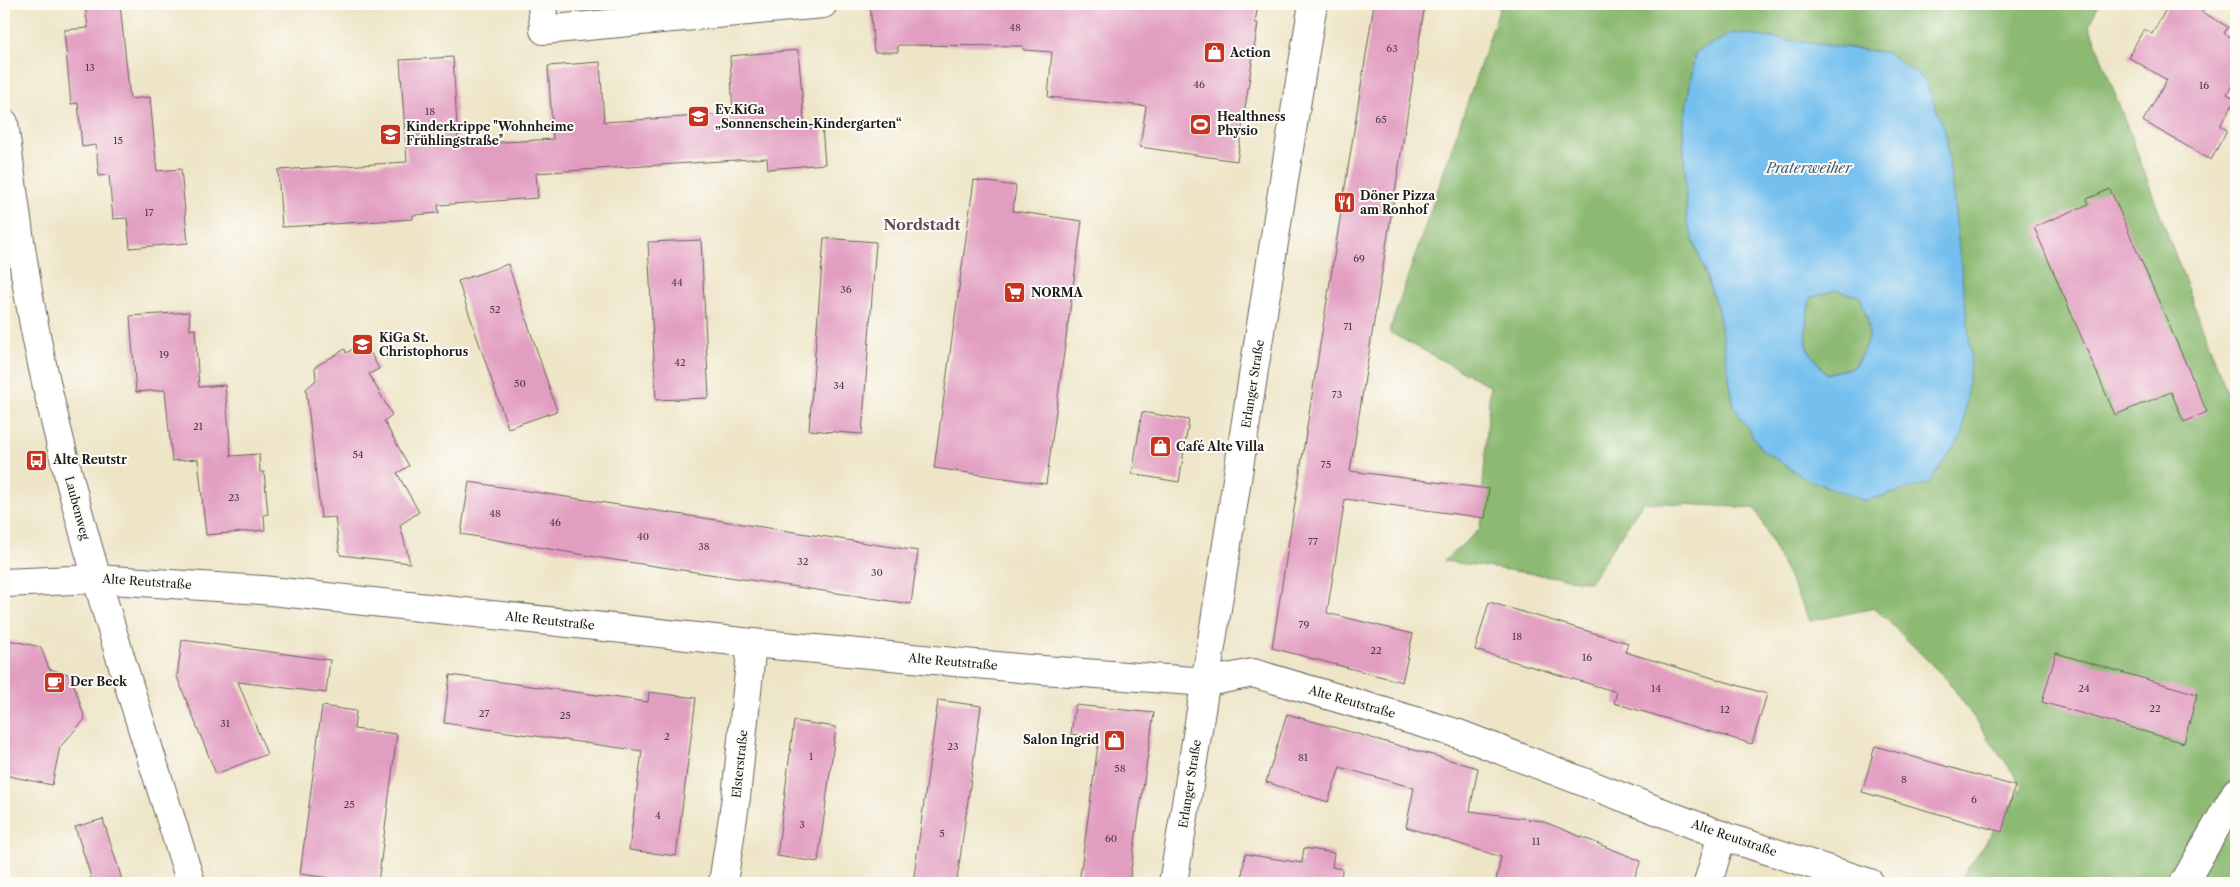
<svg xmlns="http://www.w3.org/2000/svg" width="2240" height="887" viewBox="0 0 2240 887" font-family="'Libre Caslon Text',serif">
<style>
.forest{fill:#8cba72;stroke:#546b47;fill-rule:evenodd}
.water{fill:#75bfee;stroke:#486e85;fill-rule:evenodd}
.building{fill:#e29ec1}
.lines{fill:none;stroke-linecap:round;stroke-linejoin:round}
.street-casing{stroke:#666258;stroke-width:30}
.secondary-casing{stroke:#666258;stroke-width:30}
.street{stroke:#fff;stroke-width:28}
.secondary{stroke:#fff;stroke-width:28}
.labels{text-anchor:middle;stroke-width:4;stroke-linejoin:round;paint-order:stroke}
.number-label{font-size:10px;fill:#4e3c45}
.poi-label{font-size:12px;font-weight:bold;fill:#1c1c1c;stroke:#fdfcf7;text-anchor:start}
.street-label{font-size:12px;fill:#1c1c1c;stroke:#fdfcf7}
.water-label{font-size:14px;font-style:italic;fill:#405d70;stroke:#fdfcf7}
.quarter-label{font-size:15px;font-weight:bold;fill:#614a56;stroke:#fdfcf7}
</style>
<rect width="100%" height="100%" fill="#fdfcf7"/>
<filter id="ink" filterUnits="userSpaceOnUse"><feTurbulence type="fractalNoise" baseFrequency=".02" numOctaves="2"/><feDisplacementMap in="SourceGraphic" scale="10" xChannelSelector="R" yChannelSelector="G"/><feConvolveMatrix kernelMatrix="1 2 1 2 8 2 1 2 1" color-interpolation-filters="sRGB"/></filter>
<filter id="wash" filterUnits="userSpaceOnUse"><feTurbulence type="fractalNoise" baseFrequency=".0096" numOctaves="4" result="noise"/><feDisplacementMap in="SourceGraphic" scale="20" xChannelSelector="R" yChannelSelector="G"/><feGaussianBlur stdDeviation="1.12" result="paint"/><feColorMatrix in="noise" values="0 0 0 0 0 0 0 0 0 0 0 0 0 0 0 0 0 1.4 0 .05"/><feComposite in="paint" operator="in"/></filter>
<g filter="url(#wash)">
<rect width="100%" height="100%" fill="#eee5c7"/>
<g class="forest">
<path d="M1501,4H1883L1913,6L1920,4H2099L2089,25L2236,416V883H1977L1962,877L2023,787L1948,681L1875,608L1810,621L1755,508L1643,502L1590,582L1444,561L1480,529L1490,386L1389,332ZM1733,33L1888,53L1865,501L1734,407L1718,310L1687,221L1683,128L1695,53Z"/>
<path d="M1835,290L1860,296C1871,331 1874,335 1854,367L1826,374L1807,348L1806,325L1810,298Z"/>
</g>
<path class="water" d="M1733,33L1888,53L1925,80L1946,134L1971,355L1963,434L1929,483L1865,501L1806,479L1762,450L1734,407L1718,310L1687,221L1683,128L1695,53ZM1835,290L1860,296C1871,331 1874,335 1854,367L1826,374L1807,348L1806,325L1810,298Z"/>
<g id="blocks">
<g class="building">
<polygon points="85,4 120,4 130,99 150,97 157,171 181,169 188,243 130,248 127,218 113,219 109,175 99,176 96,145 82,147 78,103 71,104 64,30 88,28"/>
<polygon points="870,4 1258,4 1255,23 1258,23 1237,161 1140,147 1146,106 1048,97 1052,52 1024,50 1023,46 898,45 898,52 874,52"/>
<polygon points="1374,4 1425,4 1350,471 1489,489 1485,518 1345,499 1327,613 1413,634 1402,682 1272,648"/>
<polygon points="2169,4 2207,4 2202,12 2228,27 2224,33 2236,40 2236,78 2227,94 2236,99 2220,126 2227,130 2211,160 2143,121 2167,80 2128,57 2144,29 2152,34"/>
<polygon points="798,50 805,129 822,127 825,164 768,169 767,158 536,173 538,198 438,205 439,213 413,215 413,219 282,227 278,170 407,162 400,60 453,57 458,145 553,139 548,66 600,62 604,122 733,114 730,56"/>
<polygon points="974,180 1016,186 1013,211 1082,221 1046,484 934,468"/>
<polygon points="2110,189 2207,412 2184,422 2171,392 2115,415 2034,227 2089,204 2087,199"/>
<polygon points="824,238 876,242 862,434 809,430"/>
<polygon points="701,240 709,398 656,400 648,242"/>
<polygon points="508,264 557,411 508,428 458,281"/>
<polygon points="189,312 190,330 195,329 199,387 225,385 231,456 259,454 260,472 264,472 268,514 264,515 265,530 206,535 198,459 172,461 165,390 136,392 130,316"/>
<polygon points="365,342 379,369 369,374 392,415 384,421 409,466 397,473 419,512 400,525 410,563 340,555 335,517 321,518 306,389 316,380 315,367 345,349 346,353"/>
<polygon points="1142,412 1189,420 1179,482 1132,474"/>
<polygon points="469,482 918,551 911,604 608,559 461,534"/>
<polygon points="1489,602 1628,643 1625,652 1767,694 1752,744 1614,703 1617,692 1475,650"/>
<polygon points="4,639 41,647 49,669 71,675 85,719 60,747 52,785 4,775"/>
<polygon points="182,640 330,660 326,693 238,682 267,754 216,774 177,677"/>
<polygon points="2056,653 2197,694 2184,743 2042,702"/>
<polygon points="450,675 648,702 649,692 696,698 676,856 629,850 642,751 444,723"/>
<polygon points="938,700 981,706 957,880 956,883 913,883"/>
<polygon points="1075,705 1154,713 1129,883 1079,883 1099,738 1071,734"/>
<polygon points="322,706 356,711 354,729 397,734 378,883 344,883 344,880 300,874"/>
<polygon points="1287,714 1478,768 1470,811 1542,821 1641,861 1632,883 1510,883 1496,881 1501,857 1406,827 1414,788 1340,767 1328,802 1266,782"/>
<polygon points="794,721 836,727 818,862 777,856"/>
<polygon points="1875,746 2015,786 2002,832 1862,792"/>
<polygon points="103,819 123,883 93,883 75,827"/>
<polygon points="1304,848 1334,853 1332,867 1342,869 1341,883 1241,883 1245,854 1302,863"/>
</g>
</g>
</g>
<g filter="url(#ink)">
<use href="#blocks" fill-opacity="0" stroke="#666258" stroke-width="1"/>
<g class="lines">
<defs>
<g id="street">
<polyline points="542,4 544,30 823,4"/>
<path d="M4,123C14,197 23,272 38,345C76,528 135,705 191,883"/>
<polyline points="1207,682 1253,673 1459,734 1726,837 1870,883"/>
<polyline points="723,883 736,797 752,643"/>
<polyline points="1708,883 1722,835"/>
<polyline points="2184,883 2236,792"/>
</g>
<g id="secondary">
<polyline points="4,583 96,579 262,590 752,643 1029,669 1207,682"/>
<path d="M1173,883C1222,590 1263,296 1313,4"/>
</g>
</defs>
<use href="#street" class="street-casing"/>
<use href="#secondary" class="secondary-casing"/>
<use href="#street" class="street"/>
<use href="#secondary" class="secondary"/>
</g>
</g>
<defs>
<symbol id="shop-square" viewBox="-11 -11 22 22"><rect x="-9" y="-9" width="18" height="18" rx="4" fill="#c8321e" stroke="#fdfcf7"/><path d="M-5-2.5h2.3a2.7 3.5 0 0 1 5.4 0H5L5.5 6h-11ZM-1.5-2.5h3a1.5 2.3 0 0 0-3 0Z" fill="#fff"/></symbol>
<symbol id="school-square" viewBox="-11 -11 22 22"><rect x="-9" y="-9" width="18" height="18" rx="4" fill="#c8321e" stroke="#fdfcf7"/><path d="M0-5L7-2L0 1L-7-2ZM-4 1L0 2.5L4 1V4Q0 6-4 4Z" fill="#fff"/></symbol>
<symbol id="stadium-square" viewBox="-11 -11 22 22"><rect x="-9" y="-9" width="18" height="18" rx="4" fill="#c8321e" stroke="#fdfcf7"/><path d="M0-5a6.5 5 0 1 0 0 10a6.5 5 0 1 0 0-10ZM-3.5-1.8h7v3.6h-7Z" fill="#fff"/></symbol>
<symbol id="restaurant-square" viewBox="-11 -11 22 22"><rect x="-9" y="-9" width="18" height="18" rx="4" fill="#c8321e" stroke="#fdfcf7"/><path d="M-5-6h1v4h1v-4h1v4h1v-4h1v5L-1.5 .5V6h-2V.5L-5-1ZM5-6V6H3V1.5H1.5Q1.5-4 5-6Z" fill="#fff"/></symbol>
<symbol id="supermarket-square" viewBox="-11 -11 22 22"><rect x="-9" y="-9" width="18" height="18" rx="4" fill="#c8321e" stroke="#fdfcf7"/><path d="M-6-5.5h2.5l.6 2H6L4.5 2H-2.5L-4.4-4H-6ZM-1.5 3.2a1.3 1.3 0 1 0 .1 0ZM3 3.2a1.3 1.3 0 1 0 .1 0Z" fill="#fff"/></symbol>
<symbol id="bus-square" viewBox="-11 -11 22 22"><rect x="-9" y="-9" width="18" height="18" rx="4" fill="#c8321e" stroke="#fdfcf7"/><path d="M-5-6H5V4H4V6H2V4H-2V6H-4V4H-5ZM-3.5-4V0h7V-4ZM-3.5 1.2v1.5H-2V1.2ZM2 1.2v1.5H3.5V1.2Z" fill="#fff"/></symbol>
<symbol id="cafe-square" viewBox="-11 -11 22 22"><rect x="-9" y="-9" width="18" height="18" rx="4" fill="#c8321e" stroke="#fdfcf7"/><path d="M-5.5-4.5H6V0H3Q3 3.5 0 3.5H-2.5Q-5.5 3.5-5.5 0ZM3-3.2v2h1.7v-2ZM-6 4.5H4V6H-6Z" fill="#fff"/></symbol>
</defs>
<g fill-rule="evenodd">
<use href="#shop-square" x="1202" y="40" width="25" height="25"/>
<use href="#school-square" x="686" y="104" width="25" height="25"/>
<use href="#stadium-square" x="1188" y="112" width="25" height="25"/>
<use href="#school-square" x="378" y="122" width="25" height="25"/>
<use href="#restaurant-square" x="1332" y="190" width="25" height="25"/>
<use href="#supermarket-square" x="1002" y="280" width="25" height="25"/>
<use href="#school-square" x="350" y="332" width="25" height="25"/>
<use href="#shop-square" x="1148" y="434" width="25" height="25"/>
<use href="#bus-square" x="24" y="448" width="25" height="25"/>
<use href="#cafe-square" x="42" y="670" width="25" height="25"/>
<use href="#shop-square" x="1102" y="728" width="25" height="25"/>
</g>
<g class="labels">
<g class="number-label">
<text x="1015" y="31">48</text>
<text x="1392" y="52">63</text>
<text x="90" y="71">13</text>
<text x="1199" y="88">46</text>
<text x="2204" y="89">16</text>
<text x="430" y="115">18</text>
<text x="1381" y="123">65</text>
<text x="118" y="144">15</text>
<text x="149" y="216">17</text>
<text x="1359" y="262">69</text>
<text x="677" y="286">44</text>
<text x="846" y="293">36</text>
<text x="495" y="313">52</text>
<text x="1348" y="330">71</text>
<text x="164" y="358">19</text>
<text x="680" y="366">42</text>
<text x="520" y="387">50</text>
<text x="839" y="389">34</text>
<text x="1337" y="398">73</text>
<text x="198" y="430">21</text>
<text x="358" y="458">54</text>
<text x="1326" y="468">75</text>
<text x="234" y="501">23</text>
<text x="495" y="517">48</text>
<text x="555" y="526">46</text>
<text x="643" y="540">40</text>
<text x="1313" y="545">77</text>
<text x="704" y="550">38</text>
<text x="803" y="565">32</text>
<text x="877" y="576">30</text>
<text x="1304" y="628">79</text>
<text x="1517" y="640">18</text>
<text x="1376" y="654">22</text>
<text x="1587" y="661">16</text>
<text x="1656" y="692">14</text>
<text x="2084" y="692">24</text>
<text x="2155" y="712">22</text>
<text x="1725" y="713">12</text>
<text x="484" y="717">27</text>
<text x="565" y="719">25</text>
<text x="225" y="727">31</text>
<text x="667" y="740">2</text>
<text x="953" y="750">23</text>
<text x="811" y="760">1</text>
<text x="1303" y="761">81</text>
<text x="1120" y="772">58</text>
<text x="1904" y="783">8</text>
<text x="1974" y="803">6</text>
<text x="349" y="808">25</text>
<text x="658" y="819">4</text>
<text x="802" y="828">3</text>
<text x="942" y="837">5</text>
<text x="1111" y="842">60</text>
<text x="1536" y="845">11</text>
</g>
<g class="poi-label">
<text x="1230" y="57">Action</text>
<text x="715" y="114">Ev.KiGa<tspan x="715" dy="14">„Sonnenschein-Kindergarten“</tspan></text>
<text x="1217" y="121">Healthness<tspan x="1217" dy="14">Physio</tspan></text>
<text x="406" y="131">Kinderkrippe "Wohnheime<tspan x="406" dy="14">Frühlingstraße"</tspan></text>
<text x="1360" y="200">Döner Pizza<tspan x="1360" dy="14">am Ronhof</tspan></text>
<text x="1031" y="297">NORMA</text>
<text x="379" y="342">KiGa St.<tspan x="379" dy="14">Christophorus</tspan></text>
<text x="1176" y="451">Café Alte Villa</text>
<text x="53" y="464">Alte Reutstr</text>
<text x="70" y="686">Der Beck</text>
<text x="1099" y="744" text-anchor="end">Salon Ingrid</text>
</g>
<g class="street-label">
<text transform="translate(1253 384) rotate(-81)" y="4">Erlanger Straße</text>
<text transform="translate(77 508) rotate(75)" y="4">Laubenweg</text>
<text transform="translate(147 582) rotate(4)" y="4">Alte Reutstraße</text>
<text transform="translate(550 621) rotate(6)" y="4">Alte Reutstraße</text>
<text transform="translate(953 662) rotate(5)" y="4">Alte Reutstraße</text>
<text transform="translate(1352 702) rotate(16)" y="4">Alte Reutstraße</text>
<text transform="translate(740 764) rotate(-84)" y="4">Elsterstraße</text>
<text transform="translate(1190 784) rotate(-81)" y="4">Erlanger Straße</text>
<text transform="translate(1734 838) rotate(19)" y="4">Alte Reutstraße</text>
</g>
<g class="water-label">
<text x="1809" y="173">Praterweiher</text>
</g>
<g class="quarter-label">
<text x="922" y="230">Nordstadt</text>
</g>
</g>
<rect width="2240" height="887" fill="none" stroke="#fdfcf7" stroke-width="20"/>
</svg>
